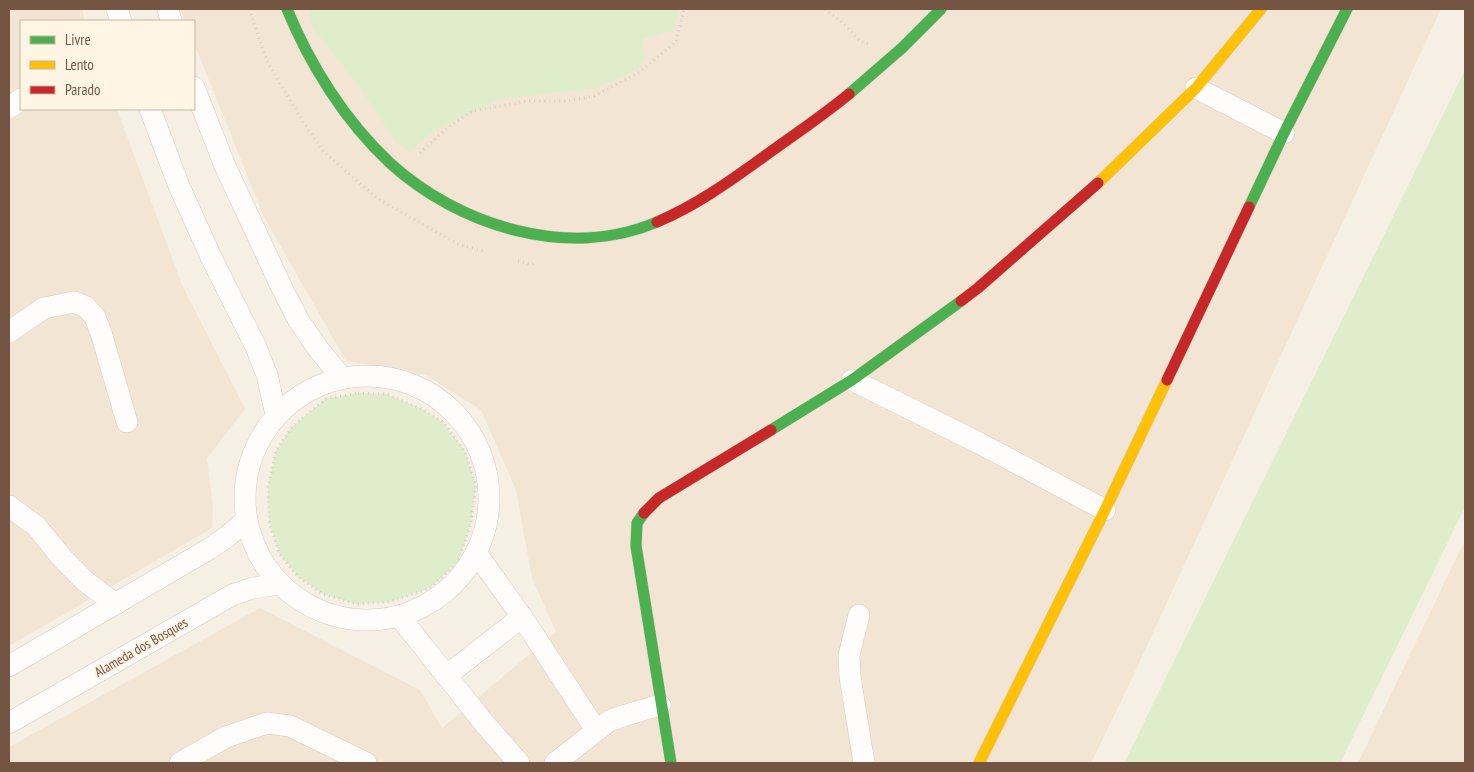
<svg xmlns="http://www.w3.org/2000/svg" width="1474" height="772" viewBox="0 0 1474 772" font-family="'PT Sans Narrow',sans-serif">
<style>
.residential{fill:#f3e5d3}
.green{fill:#e0edcd}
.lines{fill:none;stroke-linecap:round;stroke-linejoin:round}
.street-casing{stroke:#d7ccc2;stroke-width:22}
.fast-casing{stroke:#d7cbc1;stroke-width:12}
.slow-casing{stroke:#d7cbc1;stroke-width:12}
.jam-casing{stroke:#d7cbc1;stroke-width:12}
.path{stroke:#d9cfca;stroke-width:3;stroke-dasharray:1 4;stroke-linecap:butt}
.street{stroke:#fefdfb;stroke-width:21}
.fast{stroke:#4caf50;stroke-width:11}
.slow{stroke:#ffc107;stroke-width:11}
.jam{stroke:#c62828;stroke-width:11}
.labels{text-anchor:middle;stroke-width:4;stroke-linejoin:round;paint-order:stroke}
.street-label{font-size:14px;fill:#745544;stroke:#fff5e4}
</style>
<rect width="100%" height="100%" fill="#f6efe4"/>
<g class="residential">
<polygon points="9,9 82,9 85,21 21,21 21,109 117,109 182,285 245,409 207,458 213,508 212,528 9,646"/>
<polygon points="180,9 1441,9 1127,689 1091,763 9,763 9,747 260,608 420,690 442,728 556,632 532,578 516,490 481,410 426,375 346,361 264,217 194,43 194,21 185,21"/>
<polygon points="1465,540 1465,763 1358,763"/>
</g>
<g class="green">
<polygon points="308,9 680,9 674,30 642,39 645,58 639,69 596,88 500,99 435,130 410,152 397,144 358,85 313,28"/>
<polygon points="1465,70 1465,507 1340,763 1124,763"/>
<polygon points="358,393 386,394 420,408 444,423 465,452 476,485 471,523 458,562 430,588 389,602 356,604 323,594 298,577 279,553 269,521 268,487 276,451 291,428 325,399"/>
</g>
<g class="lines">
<defs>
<g id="street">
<polyline points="117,9 121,21"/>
<polyline points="168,9 171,21"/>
<polyline points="194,87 225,166 282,288 299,321 319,350 342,378"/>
<polyline points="1196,88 1284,133"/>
<polyline points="9,108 21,99"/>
<polyline points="150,109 179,186 211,257 256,347 267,375 276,415"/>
<polyline points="9,332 44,308 74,302 86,307 95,317 102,336 127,422"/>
<circle cx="367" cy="498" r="122"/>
<polyline points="852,380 979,443 1105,510"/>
<polyline points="9,506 36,526 63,559 86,582 116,604"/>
<polyline points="477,554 522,617 596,730"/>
<polyline points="859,615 849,655 850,677 864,763"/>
<polyline points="399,616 484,723 519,763"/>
<polyline points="9,666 209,549 228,536 246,520"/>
<polyline points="446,676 522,617"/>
<polyline points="9,723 232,595 253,588 279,584"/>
<polyline points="180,763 226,737 267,723 290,726 366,763"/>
<polyline points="555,763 609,721 626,715 660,705"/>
</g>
<g id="fast">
<path d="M287,9C310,65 345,121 390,163C459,226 568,260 657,222"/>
<polyline points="849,94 902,48 941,9"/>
<polyline points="1249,207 1284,133 1347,9"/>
<polyline points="771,430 852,380 961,301"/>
<polyline points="644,513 637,523 636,546 671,763"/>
</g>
<g id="slow">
<polyline points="1098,183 1196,88 1261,9"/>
<polyline points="979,763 1105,510 1167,380"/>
</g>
<g id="jam">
<path d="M657,222C695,206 729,182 762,158C791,137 821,117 849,94"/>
<polyline points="961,301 978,288 1098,183"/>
<polyline points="1167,380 1249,207"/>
<polyline points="644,513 659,498 771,430"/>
</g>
</defs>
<use href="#street" class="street-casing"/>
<use href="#fast" class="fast-casing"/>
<use href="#slow" class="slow-casing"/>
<use href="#jam" class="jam-casing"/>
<g class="path">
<polyline points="250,9 255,27 268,63 303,122 324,152 378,199 458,244 486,252"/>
<polyline points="825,9 843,23 860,41 868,44"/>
<polyline points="420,153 448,127 473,111 528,101 567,101 594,96 638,73 676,42 684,9"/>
<polyline points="518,261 529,264 537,263"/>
<polygon points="358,393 386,394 420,408 444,423 465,452 476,485 471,523 458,562 430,588 389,602 356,604 323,594 298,577 279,553 269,521 268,487 276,451 291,428 325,399"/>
</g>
<use href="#street" class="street"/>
<use href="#fast" class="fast"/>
<use href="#slow" class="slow"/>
<use href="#jam" class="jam"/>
</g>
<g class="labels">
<g class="street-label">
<text transform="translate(141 647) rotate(-30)" y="5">Alameda dos Bosques</text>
</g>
</g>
<rect width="1474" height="772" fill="none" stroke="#745544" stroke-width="20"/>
<rect x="20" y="20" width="175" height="90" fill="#fff5e4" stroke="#c7b5a4"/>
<rect x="30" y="36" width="25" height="8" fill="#4caf50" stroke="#c7b5a4"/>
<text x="65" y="45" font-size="15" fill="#745544">Livre</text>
<rect x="30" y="61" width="25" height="8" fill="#ffc107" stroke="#c7b5a4"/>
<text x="65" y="70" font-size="15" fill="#745544">Lento</text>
<rect x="30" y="86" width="25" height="8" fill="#c62828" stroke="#c7b5a4"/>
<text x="65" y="95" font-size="15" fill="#745544">Parado</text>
</svg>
